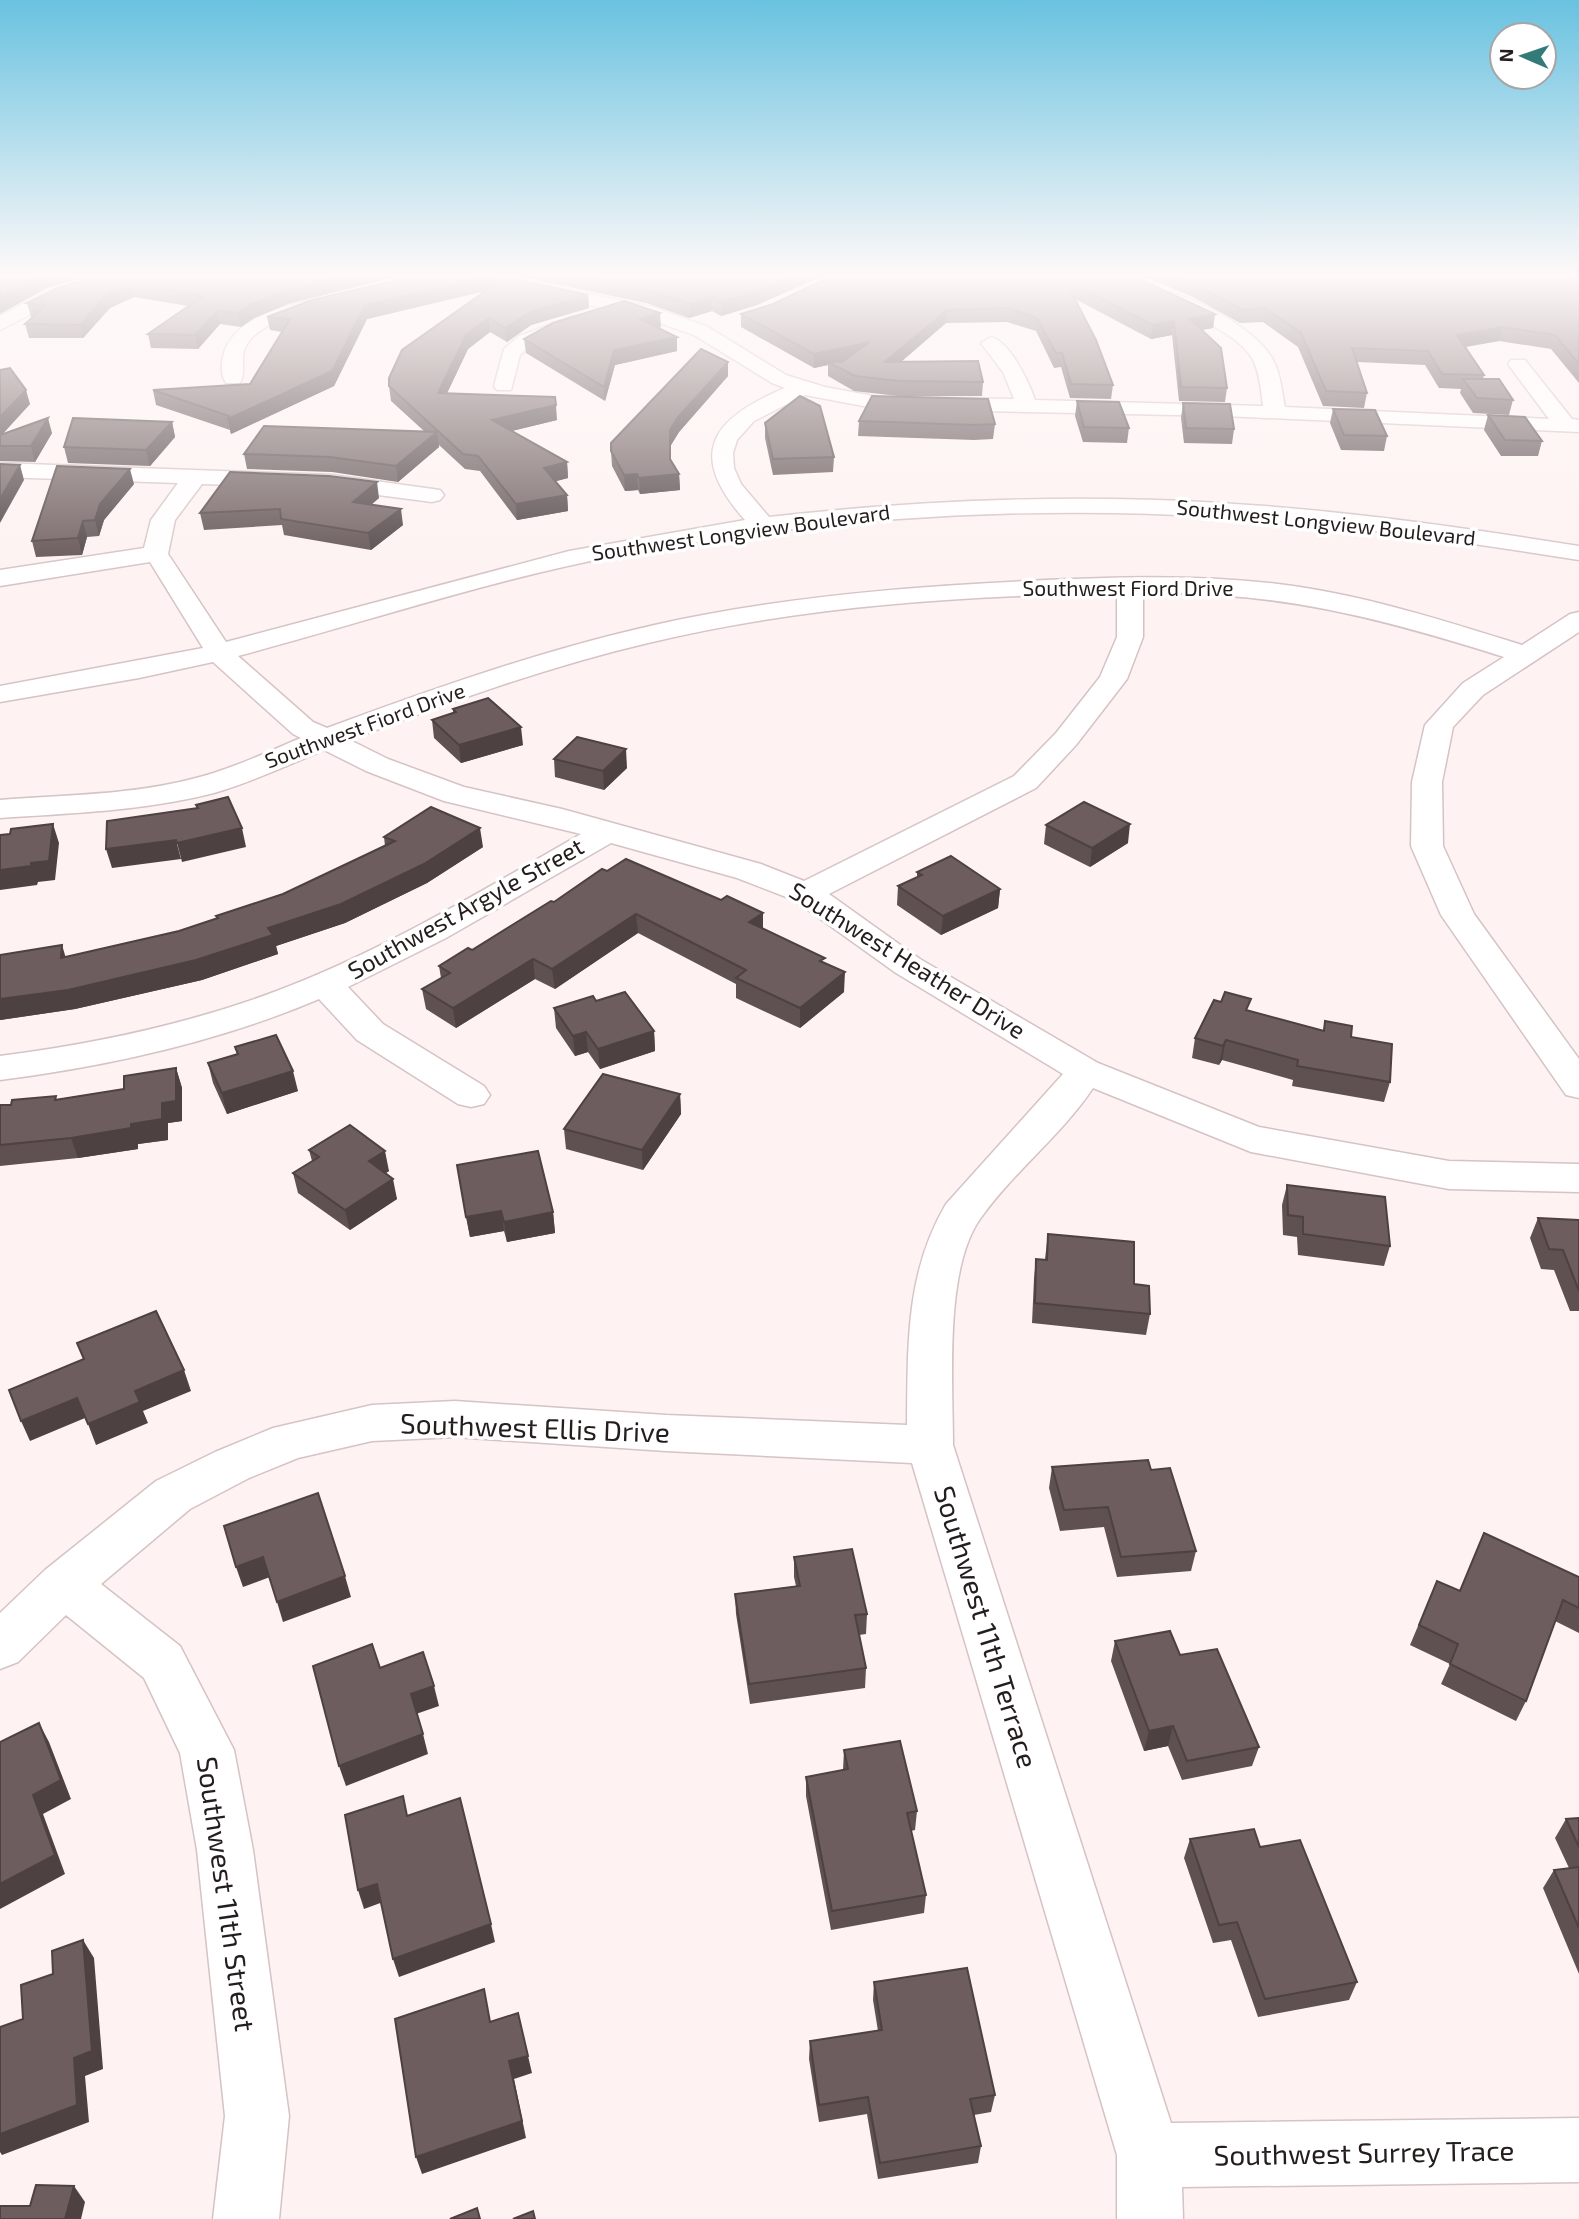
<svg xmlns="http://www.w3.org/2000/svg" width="1579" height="2219" viewBox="0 0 1579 2219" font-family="'Exo 2',sans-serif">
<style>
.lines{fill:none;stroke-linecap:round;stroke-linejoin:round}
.minor-casing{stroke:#d6c3c4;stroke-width:3}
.minor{fill:#fff;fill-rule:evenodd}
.wall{fill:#5f5051}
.shaded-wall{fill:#4d4142}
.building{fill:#6e5d5e;stroke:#4d4142;stroke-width:2}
.labels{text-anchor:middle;stroke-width:7;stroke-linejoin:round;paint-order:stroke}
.far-street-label{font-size:21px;fill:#241d1d;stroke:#fff}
.street-label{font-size:24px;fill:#241d1d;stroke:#fff}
.near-street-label{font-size:28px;fill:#241d1d;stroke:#fff}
</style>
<rect width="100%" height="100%" fill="#fef2f2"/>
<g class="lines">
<defs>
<g id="minor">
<polygon points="101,275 130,275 127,279 60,299 0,330 0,316 48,291"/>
<path d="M462,275H498L652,307L708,327L786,375L825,387L879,397L1014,399L1003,372L981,343L991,337C1010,342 1029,382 1035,400L1263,406C1261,391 1260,375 1254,362C1241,333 1189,315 1161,302L1159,298L1161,294L1168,292C1201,301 1261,331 1275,364C1281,377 1282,393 1285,407L1549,419L1508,364L1511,360H1525L1572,419L1579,420V432L1224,416L879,409L805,395L754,421L737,440L733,453L734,468L741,484L769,517C919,500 1069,494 1220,503C1341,510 1460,527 1579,546V560C1460,541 1340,524 1220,517C1019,505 819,518 621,555C492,579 366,622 238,656L313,722L327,728C449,683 574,639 703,615C809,595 918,586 1026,581C1110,577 1194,574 1278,584C1361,594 1442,620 1522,645L1570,614L1579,612V632L1483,695L1453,727L1442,782L1443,846L1474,914L1579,1059V1098L1566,1095L1441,915L1411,846L1412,782L1425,725L1463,683L1504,657C1377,617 1277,591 1143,593V637L1127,679L1076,745L1036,788L829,894L920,959L1098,1063L1259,1127L1449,1161L1579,1164V1192L1449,1189L1251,1152L1093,1088C1061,1136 1013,1172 980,1219C944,1270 953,1383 953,1445L1171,2123L1579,2118V2182L1182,2187L1183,2219H1117V2155L912,1463L666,1451L455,1437L372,1441L298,1458L249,1478L190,1509L101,1584L180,1646L234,1750L253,1850L289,2116L279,2219H213L225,2116L197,1850L180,1753L144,1678L66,1615L18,1662L0,1669V1613L45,1570L156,1481L215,1452L273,1428L372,1405L455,1401L666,1415L907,1425C908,1346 905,1274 946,1204L1063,1074L896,973L794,900L737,878L611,843L446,938L348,987L383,1024L484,1086L490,1095L484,1104L471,1107L458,1104L357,1040L319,999C218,1042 109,1066 0,1080V1056C94,1044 185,1025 274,992C382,952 481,891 581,834L444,801L366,771L324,750C288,765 252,782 214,793C144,811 72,813 0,818V800C65,795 133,795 196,778C232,769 267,752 301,738L293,734L213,662L139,678L0,702V686L203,648L150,562L0,586V570L144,548L151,520L178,483L0,477V463L332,475L440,490L444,495L440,500L432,502L332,489L202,484L175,520L168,554L226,642L569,551L745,520C686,454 711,419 785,388L772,383L694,335L640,316L471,280ZM1117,593V637L1100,677L1056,733L1014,776L804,881L761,864L562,809L464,787L388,759L350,740C447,703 546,667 648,643C800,606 960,596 1117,593Z"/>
<path d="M319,298L328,304L326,308C300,315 253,322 244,351C241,362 246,374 240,383H226C221,376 221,365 223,356C234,316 284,307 319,298Z"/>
<polygon points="574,316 581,318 583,322 581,326 533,344 520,355 511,390 497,390 494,386 504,349 519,336"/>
</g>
</defs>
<use href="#minor" class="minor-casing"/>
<use href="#minor" class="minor"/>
</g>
<g class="wall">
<polygon points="102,275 288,304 254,318 241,327 220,324 198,349 151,348 148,334 188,306 134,297 110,308 83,338 29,338 25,324 33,317 31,317 27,303"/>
<polygon points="512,275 825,275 757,305 721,316 712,311 689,318 646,303"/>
<polygon points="834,275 1385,275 1381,277 1579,287 1579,383 1551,349 1499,341 1466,347 1484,375 1483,379 1513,400 1509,415 1473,413 1460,393 1461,389 1439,388 1425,365 1357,362 1367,393 1364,408 1323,406 1298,347 1263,322 1240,323 1191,296 1142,276 1138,278 1215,314 1213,328 1202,330 1227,388 1225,402 1179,401 1172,335 1151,339 1075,299 1113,385 1111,399 1070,398 1061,367 1054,368 1036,331 1007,322 946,323 901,362 983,382 982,396 898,396 854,391 828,376 828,365 814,368 741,327 741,314 773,304"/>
<polygon points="1548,275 1579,275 1579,286"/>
<polygon points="496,283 588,295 589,308 531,325 507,342 490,332 468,349 447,393 557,420 512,431 567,462 568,478 555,481 567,495 568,511 517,520 480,471 465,469 439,445 439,447 398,482 332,472 247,469 244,454 424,431 391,401 389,386 485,291 367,319 334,386 231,434 230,430 156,405 153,390 250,384 282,332 270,330 267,317"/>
<polygon points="661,327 658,328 677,337 677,351 615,365 605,401 526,353 524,339"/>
<polygon points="728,362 728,376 679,432 671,445 671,460 679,474 680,490 640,494 638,490 625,491 612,466 611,451"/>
<polygon points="0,370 30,404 2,434 52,433 35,462 0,461"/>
<polygon points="1077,401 1129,428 1127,443 1083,442 1075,416"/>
<polygon points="1183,403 1234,429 1232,444 1184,443 1181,418"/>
<polygon points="1333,409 1387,436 1384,451 1341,450 1330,423"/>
<polygon points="1488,415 1542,441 1538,456 1501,456 1484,430"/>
<polygon points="859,421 995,424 993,439 974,440 858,436"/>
<polygon points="172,422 175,437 150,466 68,463 64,447"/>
<polygon points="765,423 834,457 833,472 773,475 765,438"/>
<polygon points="134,484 104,520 99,536 87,537 82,555 36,557 32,541"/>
<polygon points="379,498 371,505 403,525 371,550 284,535 282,525 204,530 200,513"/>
<polygon points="453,709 523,745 461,763 434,738 432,720 453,713"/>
<polygon points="554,759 627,768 604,790 555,777"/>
<polygon points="1046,825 1128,843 1090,867 1044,844"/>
<polygon points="384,837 483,847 427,883 345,923 276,946 278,954 202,980 75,1009 0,1020 0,955 66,957 179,931 217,919 216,916 283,894 385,846"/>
<polygon points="917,872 1000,889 998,908 941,935 897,905 898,886 917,877"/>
<polygon points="554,902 763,929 824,963 844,992 800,1028 736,998 736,984 638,933 555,989 535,979 456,1028 426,1009 422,989 441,978 439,966 472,950"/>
<polygon points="596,1001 654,1031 655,1051 600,1069 588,1052 575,1056 556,1028 554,1008"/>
<polygon points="1249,1011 1323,1031 1325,1021 1351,1037 1390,1082 1384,1102 1292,1086 1293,1080 1222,1060 1219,1065 1192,1058 1195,1038"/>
<polygon points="235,1047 298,1091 227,1114 213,1083 208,1063 237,1054"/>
<polygon points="176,1068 182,1088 182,1121 168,1123 168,1140 138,1144 138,1149 78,1158 0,1166 0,1105 58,1099 124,1089"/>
<polygon points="680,1094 681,1114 643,1170 566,1149 564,1129"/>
<polygon points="309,1150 389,1171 386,1173 397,1199 350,1230 298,1193 293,1173 312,1161"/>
<polygon points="457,1165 553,1212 555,1233 507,1242 504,1231 470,1237"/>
<polygon points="1287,1185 1390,1246 1384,1266 1298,1255 1297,1237 1283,1235 1282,1205"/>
<polygon points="1538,1218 1579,1220 1579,1311 1570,1311 1554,1270 1541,1269 1530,1238"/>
<polygon points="1048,1234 1134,1284 1150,1314 1146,1335 1032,1323 1034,1279 1036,1259 1045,1259"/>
<polygon points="1052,1467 1151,1470 1196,1551 1191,1571 1117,1577 1104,1527 1060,1531 1049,1488"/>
<polygon points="794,1557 867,1614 866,1634 859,1635 866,1668 865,1688 750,1704 736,1614 735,1594 796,1586 794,1577"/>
<polygon points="1579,1577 1579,1633 1555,1621 1526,1701 1516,1721 1441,1684 1450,1664 1410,1645 1437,1581 1460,1591"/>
<polygon points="1115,1641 1259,1747 1252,1766 1182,1780 1168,1746 1144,1751 1111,1661"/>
<polygon points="844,1750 917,1811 915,1830 911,1831 926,1895 924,1913 831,1930 806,1796 806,1777 843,1770"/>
<polygon points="1579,1818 1579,1974 1543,1888 1554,1870 1569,1868 1555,1838 1566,1819"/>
<polygon points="1190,1839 1260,1847 1357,1982 1349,2000 1258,2017 1231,1940 1213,1943 1184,1858"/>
<polygon points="874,1982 995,2095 991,2112 974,2115 981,2146 978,2163 878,2179 867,2114 819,2122 809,2059 810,2041 878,2031 873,2000"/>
</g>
<g class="shaded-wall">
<polygon points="44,275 92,275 47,288 0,314 0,298"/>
<polygon points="349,275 404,275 288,304 254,318 241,327 238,313 252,304 286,291"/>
<polygon points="496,275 497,288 367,319 334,386 231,434 228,419 365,305"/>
<polygon points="795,275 825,275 757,305 721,316 721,302"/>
<polygon points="130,284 134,297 110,308 83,338 80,325 107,294"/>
<polygon points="588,295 589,308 531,325 507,342 505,328 530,312"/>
<polygon points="712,297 712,311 689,318 689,304"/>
<polygon points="947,310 946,323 884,376 885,362"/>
<polygon points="217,311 220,324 198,349 195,335"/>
<polygon points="660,313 661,327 641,333 640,319"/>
<polygon points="1215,314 1213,328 1188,332 1190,319"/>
<polygon points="489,318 490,332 468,349 440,408 438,393 466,335"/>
<polygon points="1174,321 1172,335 1151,339 1153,325"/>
<polygon points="1503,327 1499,341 1454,348 1457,335"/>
<polygon points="677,337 677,351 615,365 605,401 604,387 614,350"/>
<polygon points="870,342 870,356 833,364 828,362 828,365 814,368 814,354"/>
<polygon points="728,362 728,376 679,432 671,445 670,430 678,417"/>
<polygon points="26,390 30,404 0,437 0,417"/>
<polygon points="556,405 557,420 494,435 492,420"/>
<polygon points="48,418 52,433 35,462 31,446"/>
<polygon points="172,422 175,437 150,466 146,450"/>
<polygon points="437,432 439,447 398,482 396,466"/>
<polygon points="567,462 568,478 546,484 544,468"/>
<polygon points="20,465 24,480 0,523 0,499"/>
<polygon points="130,469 134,484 104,520 99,536 95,520 100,504"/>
<polygon points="637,474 638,490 625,491 624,475"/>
<polygon points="679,474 680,490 640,494 639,478"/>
<polygon points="377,482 379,498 355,518 353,502"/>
<polygon points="567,495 568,511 517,520 516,504"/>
<polygon points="401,509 403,525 371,550 368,533"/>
<polygon points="83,521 87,537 82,555 78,538"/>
<polygon points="521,727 523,745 461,763 459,745"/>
<polygon points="626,749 627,768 604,790 603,771"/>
<polygon points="53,824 59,843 55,880 38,882 37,885 0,890 0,870 31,863"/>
<polygon points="1130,824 1128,843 1090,867 1092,848"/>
<polygon points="242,828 246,847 182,862 177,843"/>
<polygon points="480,828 483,847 427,883 345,923 276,946 278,954 202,980 75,1009 0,1020 0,999 268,928"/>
<polygon points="176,840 181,859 112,868 106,849"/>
<polygon points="1000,889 998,908 941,935 943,916"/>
<polygon points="763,913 763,933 749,922"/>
<polygon points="636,914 638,933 555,989 552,969"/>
<polygon points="62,945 68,965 61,958"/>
<polygon points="533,959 535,979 456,1028 453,1008"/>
<polygon points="845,972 844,992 800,1028 800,1008"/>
<polygon points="654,1031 655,1051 600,1069 598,1049"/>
<polygon points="586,1032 588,1052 575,1056 573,1036"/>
<polygon points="1226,1040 1222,1060 1219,1065 1223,1046"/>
<polygon points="176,1068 182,1088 182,1121 168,1123 168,1140 138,1144 138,1149 78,1158 71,1138 131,1124 162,1103"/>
<polygon points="293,1071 298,1091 227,1114 222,1093"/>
<polygon points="680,1094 681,1114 643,1170 642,1150"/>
<polygon points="385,1151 389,1171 373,1181 369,1161"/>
<polygon points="393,1179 397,1199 350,1230 345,1210"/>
<polygon points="501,1211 504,1231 470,1237 466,1217"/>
<polygon points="553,1212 555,1233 507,1242 504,1222"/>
<polygon points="184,1370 191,1391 143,1411 148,1423 96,1445 88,1424 135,1391"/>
<polygon points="77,1398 85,1418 30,1441 21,1421"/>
<polygon points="263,1557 270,1577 243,1587 236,1567"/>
<polygon points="345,1576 351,1597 283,1622 277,1602"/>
<polygon points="434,1686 439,1706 416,1714 411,1694"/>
<polygon points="39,1723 49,1742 71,1799 43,1814 65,1874 0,1909 0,1884 33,1795"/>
<polygon points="1173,1726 1168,1746 1144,1751 1149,1731"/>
<polygon points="423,1734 428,1754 346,1786 339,1766"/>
<polygon points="377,1884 383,1902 364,1909 358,1890"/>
<polygon points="491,1924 495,1942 399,1977 393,1959"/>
<polygon points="83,1940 94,1958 103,2069 85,2076 89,2122 2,2155 0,2152 0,2134 74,2058"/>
<polygon points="518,2013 532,2073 514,2079 526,2138 422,2174 416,2157 509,2061"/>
<polygon points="74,2186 85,2202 81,2219 65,2219"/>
</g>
<g class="building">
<polygon points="0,275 44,275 0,298"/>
<polygon points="102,275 349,275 286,291 252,304 238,313 217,311 195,335 148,334 203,296 130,284 107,294 80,325 25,324 46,305 27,303 58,288"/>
<polygon points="418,275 495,275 365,305 332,371 228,419 229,416 153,390 250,384 290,319 267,317 312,300"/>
<polygon points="575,275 795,275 757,291 721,302 712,297 689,304 645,289"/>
<polygon points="834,275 1134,275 1135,277 1215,314 1190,319 1221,348 1227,388 1181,387 1174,321 1153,325 1065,280 1096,340 1113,385 1071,384 1062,353 1056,353 1037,318 1008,308 947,310 885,362 978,361 983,382 899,381 855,376 828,362 842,362 870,342 814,354 741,314 773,304"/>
<polygon points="1174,275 1377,275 1384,278 1397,275 1540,275 1579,287 1579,364 1555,335 1503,327 1457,335 1484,375 1442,374 1428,351 1352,348 1367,393 1326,391 1301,333 1265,308 1243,310 1193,283"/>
<polygon points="505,277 588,295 530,312 505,328 489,318 466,335 438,393 555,397 556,405 492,420 567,462 544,468 567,495 516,504 478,456 463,454 389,386 389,378 402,350"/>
<polygon points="624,301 660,313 640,319 677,337 614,350 604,387 524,339 553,323"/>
<polygon points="701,349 728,362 678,417 670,430 670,459 679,474 639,478 637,474 624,475 611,451 611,443"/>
<polygon points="10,368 26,390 0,417 0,370"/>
<polygon points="1463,379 1499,379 1513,400 1477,398"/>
<polygon points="800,396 820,406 834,457 773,459 765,423"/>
<polygon points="872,396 988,399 995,424 975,425 859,421"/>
<polygon points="1077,401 1119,402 1129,428 1084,427"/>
<polygon points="1183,403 1230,404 1234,429 1186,428"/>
<polygon points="1333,409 1375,410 1387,436 1344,435"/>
<polygon points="1488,415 1525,417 1542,441 1505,440"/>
<polygon points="48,418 31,446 0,446 0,435"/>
<polygon points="73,418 172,422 146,450 64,447"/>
<polygon points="264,426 437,432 396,466 330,457 244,454"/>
<polygon points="0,464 20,465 0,499"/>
<polygon points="57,466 130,469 100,504 95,520 83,521 78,538 32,541"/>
<polygon points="230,472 329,476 377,482 353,502 401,509 368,533 281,519 280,509 200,513"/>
<polygon points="488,698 521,727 459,745 432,720 456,712 453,709"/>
<polygon points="577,737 626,749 603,771 554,759"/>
<polygon points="228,797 242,828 177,843 176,840 106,849 107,821 198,808 196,805"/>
<polygon points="1084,802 1130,824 1092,848 1046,825"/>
<polygon points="431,807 480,828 424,864 341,904 268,928 273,935 196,960 68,990 0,999 0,955 62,945 61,958 179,931 218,918 216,916 283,894 395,841 384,837"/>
<polygon points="53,824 49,861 31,863 31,866 0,870 0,835 10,834 11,829"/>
<polygon points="951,856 1000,889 943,916 898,886 922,875 917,872"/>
<polygon points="626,859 721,900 727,896 763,913 749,922 825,958 820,961 845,972 800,1008 736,978 746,970 636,914 552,969 533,959 453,1008 422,989 450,973 439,966 468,948 472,950 551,901 554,902 602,869 607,871"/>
<polygon points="625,992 654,1031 598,1049 586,1032 573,1036 554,1008 593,996 596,1001"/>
<polygon points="1225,992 1251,999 1246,1010 1324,1031 1325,1021 1352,1026 1351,1037 1392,1044 1390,1082 1297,1066 1298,1060 1226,1040 1223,1046 1195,1038 1214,1000 1221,1002"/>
<polygon points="276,1035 293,1071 222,1093 208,1063 238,1054 235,1047"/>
<polygon points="176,1068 176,1101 162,1103 162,1119 131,1124 131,1128 71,1138 0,1145 0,1105 11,1105 12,1100 56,1096 55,1100 124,1089 124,1076"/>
<polygon points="603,1074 680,1094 642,1150 564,1129"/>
<polygon points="350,1125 385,1151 369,1161 393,1179 345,1210 293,1173 319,1157 309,1150"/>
<polygon points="538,1151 553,1212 504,1222 501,1211 466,1217 457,1165"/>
<polygon points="1287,1185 1385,1197 1390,1246 1303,1234 1303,1217 1288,1215"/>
<polygon points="1538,1218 1579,1220 1579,1291 1563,1250 1549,1249"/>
<polygon points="1048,1234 1134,1242 1134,1284 1149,1286 1150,1314 1035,1303 1036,1259 1047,1260"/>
<polygon points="156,1311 184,1370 135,1391 140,1402 88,1424 77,1398 21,1421 9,1390 84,1359 77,1343"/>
<polygon points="1148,1460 1151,1470 1170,1468 1196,1551 1121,1557 1108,1507 1064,1510 1052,1467"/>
<polygon points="318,1493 345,1576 277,1602 263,1557 236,1567 224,1526"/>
<polygon points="1484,1533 1579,1577 1579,1608 1563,1600 1526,1701 1450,1664 1458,1644 1419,1625 1437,1581 1460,1591"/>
<polygon points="852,1549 867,1614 855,1615 866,1668 749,1684 735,1594 800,1586 794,1557"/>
<polygon points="1170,1631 1180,1655 1217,1649 1259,1747 1187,1761 1173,1726 1149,1731 1115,1641"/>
<polygon points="372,1644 380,1668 423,1652 434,1686 411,1694 423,1734 339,1766 313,1666"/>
<polygon points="39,1723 61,1780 33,1795 55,1855 0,1884 0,1742"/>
<polygon points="900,1741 917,1811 907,1813 926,1895 832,1911 806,1777 848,1769 844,1750"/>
<polygon points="403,1796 407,1816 460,1798 491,1924 393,1959 377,1884 358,1890 345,1815"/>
<polygon points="1579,1818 1579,1847 1566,1819"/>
<polygon points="1254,1829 1260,1847 1300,1840 1357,1982 1265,1999 1237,1922 1219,1925 1190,1839"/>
<polygon points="1579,1867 1579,1928 1554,1870"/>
<polygon points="83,1940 92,2051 74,2058 77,2105 0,2134 0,2027 23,2019 21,1985 53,1974 52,1951"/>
<polygon points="967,1968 995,2095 970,2099 981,2146 880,2163 868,2097 819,2105 810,2041 882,2030 874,1982"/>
<polygon points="484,1989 490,2022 518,2013 528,2056 509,2061 522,2121 416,2157 395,2019"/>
<polygon points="36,2185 74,2186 65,2219 0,2219 0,2206 30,2206"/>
<polygon points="477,2208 480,2219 450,2219"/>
<polygon points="533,2211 535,2219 513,2219"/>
</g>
<linearGradient id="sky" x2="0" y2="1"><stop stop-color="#69c2e0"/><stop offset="0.47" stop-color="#fff9f9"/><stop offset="1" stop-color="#fff9f9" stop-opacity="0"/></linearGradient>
<rect width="1579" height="586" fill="url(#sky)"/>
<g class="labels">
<g class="far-street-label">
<text transform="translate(1326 523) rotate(6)" y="7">Southwest Longview Boulevard</text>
<text transform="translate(741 533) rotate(-8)" y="7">Southwest Longview Boulevard</text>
<text x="1128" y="596">Southwest Fiord Drive</text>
<text transform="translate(365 726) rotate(-20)" y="7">Southwest Fiord Drive</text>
</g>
<g class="street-label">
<text transform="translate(466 909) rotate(-29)" y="8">Southwest Argyle Street</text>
<text transform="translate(907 961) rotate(32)" y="8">Southwest Heather Drive</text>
</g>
<g class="near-street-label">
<text transform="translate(535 1428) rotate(2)" y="10">Southwest Ellis Drive</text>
<text transform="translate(986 1627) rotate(73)" y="10">Southwest 11th Terrace</text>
<text transform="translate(226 1894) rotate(82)" y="10">Southwest 11th Street</text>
<text transform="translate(1364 2153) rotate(-1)" y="10">Southwest Surrey Trace</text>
</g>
</g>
<g transform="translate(1523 56) rotate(272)"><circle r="33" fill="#ffffff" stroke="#a7a5a5" stroke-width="2"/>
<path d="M0-5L12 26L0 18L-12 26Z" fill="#337b79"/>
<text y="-10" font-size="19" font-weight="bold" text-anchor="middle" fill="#241d1d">N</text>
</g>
</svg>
